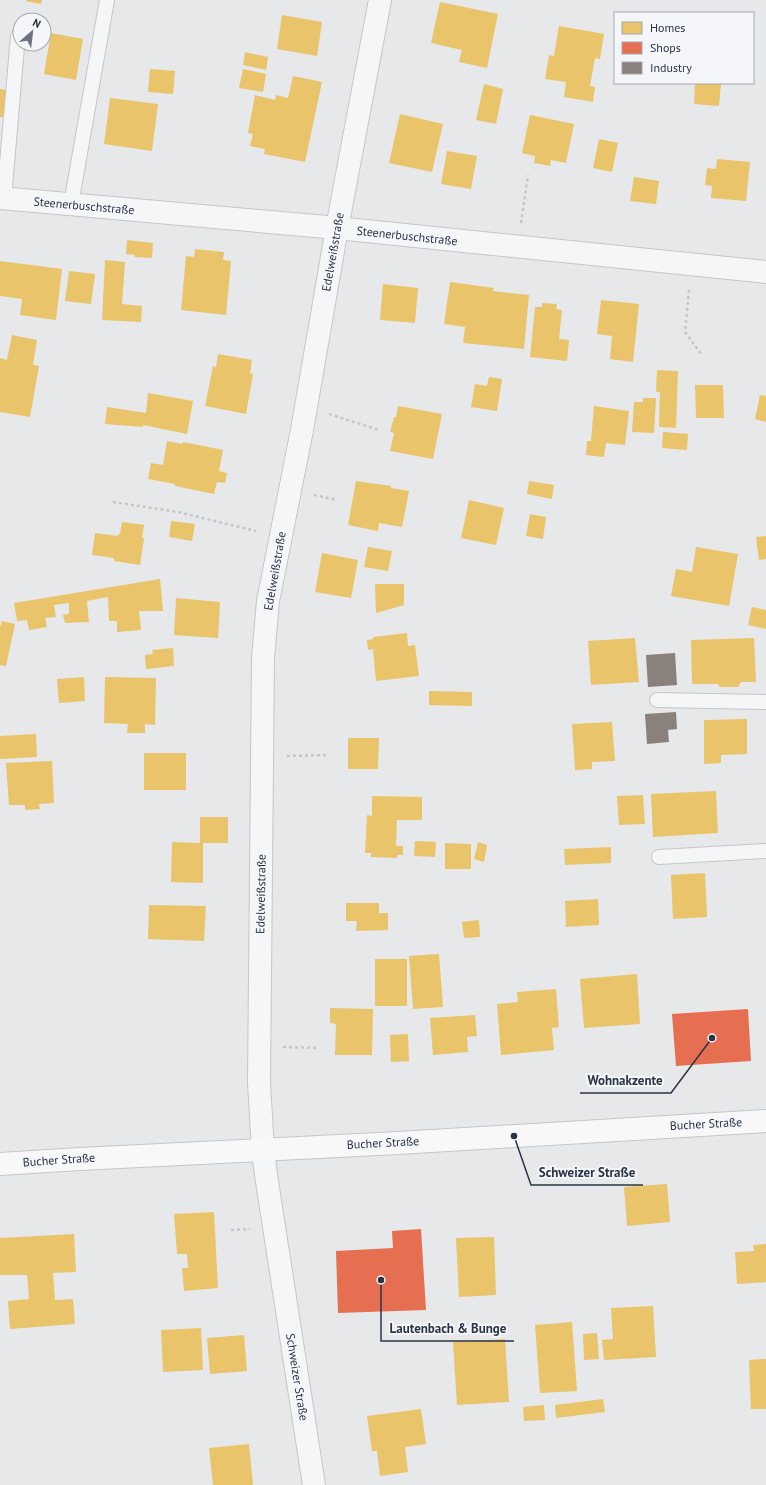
<svg xmlns="http://www.w3.org/2000/svg" width="766" height="1485" viewBox="0 0 766 1485" font-family="'PT Sans',sans-serif">
<style>
.homes{fill:#e9c46a}
.shops{fill:#e76f51}
.industry{fill:#8a817c}
.lines{fill:none;stroke-linecap:round;stroke-linejoin:round}
.lane-casing{stroke:#c4c6c8;stroke-width:16}
.street-casing{stroke:#c4c6c8;stroke-width:24}
.secondary-casing{stroke:#c4c6c8;stroke-width:24}
.path{stroke:#c5c6ca;stroke-width:2.5;stroke-dasharray:3 3;stroke-linecap:butt}
.lane{stroke:#f5f6f7;stroke-width:14}
.street{stroke:#f5f6f7;stroke-width:22}
.secondary{stroke:#f8f8f8;stroke-width:22}
.labels{text-anchor:middle;stroke-width:4;stroke-linejoin:round;paint-order:stroke}
.street-label{font-size:12px;fill:#2b3445;stroke:#f4f6f9}
.leader{fill:none;stroke:#2b3445;stroke-width:1.5}
.callout-dot{fill:#2b3445;stroke:#f4f6f9;stroke-width:1.5}
.callout-label{font-size:13px;text-anchor:middle;font-weight:bold;fill:#2b3445;stroke:#f4f6f9;stroke-width:4;stroke-linejoin:round;paint-order:stroke}
</style>
<rect width="100%" height="100%" fill="#e6e8ea"/>
<g class="homes">
<polygon points="26,0 42,0 41,4 26,1"/>
<polygon points="440,2 498,14 487,68 459,62 462,50 431,43"/>
<polygon points="282,15 322,22 317,56 277,49"/>
<polygon points="559,26 604,34 600,59 595,58 590,86 595,87 593,102 564,97 566,82 545,79 549,55 554,56"/>
<polygon points="51,33 83,39 76,80 44,74"/>
<polygon points="245,52 268,57 266,70 243,65"/>
<polygon points="150,69 175,71 173,94 148,92"/>
<polygon points="243,69 266,74 263,92 239,88"/>
<polygon points="293,76 322,82 305,162 264,154 265,149 250,146 253,134 248,133 255,95 275,100 276,95 288,98"/>
<polygon points="695,83 721,83 719,106 694,104"/>
<polygon points="484,84 503,89 496,124 476,120"/>
<polygon points="0,89 6,90 5,118 0,117"/>
<polygon points="110,98 158,104 152,151 104,144"/>
<polygon points="400,114 443,124 432,172 389,163"/>
<polygon points="530,115 574,124 566,163 551,160 550,166 534,163 535,156 522,153"/>
<polygon points="599,139 618,143 612,172 593,168"/>
<polygon points="447,151 477,156 471,189 441,184"/>
<polygon points="717,159 750,162 746,201 711,198 712,186 705,185 707,168 716,169"/>
<polygon points="634,177 659,181 656,204 630,201"/>
<polygon points="127,240 153,243 152,258 135,257 135,255 126,254"/>
<polygon points="195,249 224,252 223,260 231,261 226,315 181,310 186,256 194,257"/>
<polygon points="105,260 125,262 122,304 142,306 141,322 102,320"/>
<polygon points="0,261 62,269 56,320 20,315 22,299 0,296"/>
<polygon points="69,271 95,274 91,304 65,301"/>
<polygon points="450,282 494,288 493,291 529,295 524,349 463,343 465,327 444,324"/>
<polygon points="383,284 418,288 415,323 380,320"/>
<polygon points="601,300 639,304 633,362 610,359 612,336 597,334"/>
<polygon points="542,303 557,304 556,309 562,310 559,339 569,340 567,361 530,357 535,307 542,307"/>
<polygon points="12,335 37,340 33,365 39,366 30,417 0,412 0,358 7,360"/>
<polygon points="218,354 252,360 250,373 253,374 246,414 205,406 213,366 216,367"/>
<polygon points="657,370 678,371 676,428 659,427 660,392 656,392"/>
<polygon points="489,377 502,379 497,411 471,407 475,384 487,386"/>
<polygon points="695,385 723,385 724,418 696,418"/>
<polygon points="148,393 193,401 187,434 143,425 143,427 105,424 107,407 146,413"/>
<polygon points="760,395 766,396 766,422 755,419"/>
<polygon points="643,398 656,398 654,433 632,432 634,402 643,402"/>
<polygon points="398,406 442,414 433,459 390,451 394,433 390,432 394,417 396,417"/>
<polygon points="594,406 629,411 625,445 606,443 604,457 586,455 587,441 591,441"/>
<polygon points="663,432 688,434 687,450 662,448"/>
<polygon points="167,441 182,444 183,442 223,450 219,471 227,473 225,483 217,482 214,494 175,486 175,484 148,479 151,463 163,465"/>
<polygon points="356,481 391,486 391,488 409,491 402,527 379,523 378,531 348,525"/>
<polygon points="529,481 554,485 552,499 527,494"/>
<polygon points="469,500 504,508 496,545 461,538"/>
<polygon points="530,514 546,517 543,539 526,536"/>
<polygon points="171,521 195,524 192,541 169,537"/>
<polygon points="122,522 144,525 142,538 144,538 140,565 114,561 114,558 92,555 95,533 118,536 118,534 120,534"/>
<polygon points="766,536 766,559 759,560 756,537"/>
<polygon points="368,547 392,551 388,571 364,567"/>
<polygon points="696,547 738,554 729,606 671,596 676,569 692,572"/>
<polygon points="322,553 358,560 351,598 315,592"/>
<polygon points="160,579 163,611 139,611 141,630 117,632 117,621 109,621 108,597 87,601 89,622 65,623 63,615 69,614 69,603 54,605 56,617 45,618 47,627 29,630 27,620 17,621 14,603"/>
<polygon points="375,584 404,584 404,605 376,613"/>
<polygon points="176,598 220,602 218,638 174,635"/>
<polygon points="752,607 766,610 766,629 748,625"/>
<polygon points="2,621 15,624 6,666 0,665 0,627"/>
<polygon points="407,633 408,646 415,645 419,676 376,681 373,650 375,650 375,649 368,650 367,640 373,639 373,637"/>
<polygon points="635,638 639,682 591,685 588,641"/>
<polygon points="754,638 756,682 741,682 738,687 720,687 718,684 692,684 691,640"/>
<polygon points="173,648 174,666 146,669 145,655 153,654 152,650"/>
<polygon points="84,677 85,701 59,703 57,679"/>
<polygon points="105,677 156,678 155,725 145,724 145,733 127,733 128,724 104,723"/>
<polygon points="429,691 472,692 472,706 429,705"/>
<polygon points="747,719 747,754 721,755 721,763 704,764 704,720"/>
<polygon points="612,722 615,761 592,762 592,769 575,770 572,724"/>
<polygon points="36,734 37,757 0,759 0,736"/>
<polygon points="348,738 379,738 378,769 348,769"/>
<rect x="144" y="753" width="42" height="37"/>
<polygon points="52,761 54,803 39,804 40,809 25,810 25,805 9,805 6,763"/>
<polygon points="716,791 718,833 653,837 651,794"/>
<polygon points="643,795 645,824 619,825 617,796"/>
<polygon points="372,796 422,797 422,820 397,820 396,846 403,846 403,855 397,855 397,858 371,857 371,853 365,853 367,815 372,816"/>
<polygon points="200,817 228,817 228,843 203,843 203,883 171,882 172,842 200,843"/>
<polygon points="415,841 436,842 435,857 414,856"/>
<polygon points="478,842 487,845 484,862 474,859"/>
<polygon points="445,843 471,844 471,869 445,869"/>
<polygon points="611,847 611,863 565,865 564,849"/>
<polygon points="705,873 707,917 673,919 671,875"/>
<polygon points="598,899 599,925 566,927 565,901"/>
<polygon points="346,903 379,903 379,913 388,913 388,930 356,931 357,921 346,921"/>
<polygon points="149,905 206,906 204,941 148,939"/>
<polygon points="479,920 480,937 464,938 462,922"/>
<polygon points="439,954 443,1007 413,1009 409,956"/>
<rect x="375" y="959" width="32" height="47"/>
<polygon points="637,974 640,1024 584,1028 580,979"/>
<polygon points="556,989 559,1027 552,1028 554,1050 501,1055 497,1004 518,1002 517,992"/>
<polygon points="330,1008 373,1009 372,1055 335,1055 336,1024 330,1023"/>
<polygon points="475,1015 477,1036 467,1037 468,1052 433,1055 430,1018"/>
<polygon points="408,1034 409,1061 391,1062 390,1035"/>
<polygon points="667,1184 670,1222 627,1226 624,1187"/>
<polygon points="214,1212 218,1288 184,1291 182,1268 188,1268 187,1254 177,1254 174,1214"/>
<polygon points="74,1234 76,1272 53,1273 55,1300 73,1299 75,1324 10,1329 8,1301 29,1299 27,1275 0,1275 0,1238"/>
<polygon points="494,1237 496,1295 459,1297 456,1238"/>
<polygon points="766,1244 766,1282 737,1284 735,1252 754,1251 753,1245"/>
<polygon points="653,1306 656,1357 604,1360 602,1340 613,1339 611,1308"/>
<polygon points="572,1322 577,1391 540,1393 535,1325"/>
<polygon points="201,1328 203,1370 163,1372 161,1330"/>
<polygon points="597,1333 599,1359 584,1360 583,1334"/>
<polygon points="244,1335 247,1371 210,1374 207,1338"/>
<polygon points="505,1339 509,1402 457,1405 453,1342"/>
<polygon points="766,1359 766,1409 751,1409 749,1360"/>
<polygon points="603,1399 605,1412 556,1418 555,1405"/>
<polygon points="544,1405 545,1420 524,1421 523,1407"/>
<polygon points="421,1409 426,1444 405,1447 408,1472 380,1476 377,1451 372,1451 367,1416"/>
<polygon points="249,1444 253,1485 213,1485 209,1448"/>
</g>
<g class="shops">
<polygon points="748,1009 751,1061 676,1066 672,1014"/>
<polygon points="421,1229 426,1310 338,1313 336,1251 393,1248 392,1231"/>
</g>
<g class="industry">
<polygon points="675,653 677,685 648,687 646,655"/>
<polygon points="676,712 677,729 668,730 669,742 647,744 645,714"/>
</g>
<g class="lines">
<defs>
<g id="lane">
<polyline points="4,198 18,36"/>
<polyline points="71,204 107,0"/>
<polyline points="657,700 766,702"/>
<polyline points="659,857 766,851"/>
</g>
<g id="street">
<polyline points="0,198 337,228 766,272"/>
<polyline points="314,1485 266,1175 263,1150 259,1083 263,658 268,601 302,430 337,228 380,0"/>
</g>
<polyline id="secondary" points="0,1164 80,1159 398,1143 766,1121"/>
</defs>
<use href="#lane" class="lane-casing"/>
<use href="#street" class="street-casing"/>
<use href="#secondary" class="secondary-casing"/>
<g class="path">
<polyline points="521,223 528,175"/>
<polyline points="689,290 685,332 702,355"/>
<polyline points="329,414 379,430"/>
<polyline points="314,495 337,500"/>
<polyline points="113,502 178,512 256,531"/>
<polyline points="287,756 328,755"/>
<polyline points="283,1047 319,1048"/>
<polyline points="231,1230 250,1229"/>
</g>
<use href="#lane" class="lane"/>
<use href="#street" class="street"/>
<use href="#secondary" class="secondary"/>
</g>
<g class="labels">
<g class="street-label">
<text transform="translate(84 206) rotate(5)" y="4">Steenerbuschstraße</text>
<text transform="translate(407 236) rotate(6)" y="4">Steenerbuschstraße</text>
<text transform="translate(333 252) rotate(-80)" y="4">Edelweißstraße</text>
<text transform="translate(275 571) rotate(-80)" y="4">Edelweißstraße</text>
<text transform="translate(261 894) rotate(-89)" y="4">Edelweißstraße</text>
<text transform="translate(706 1124) rotate(-3)" y="4">Bucher Straße</text>
<text transform="translate(383 1143) rotate(-3)" y="4">Bucher Straße</text>
<text transform="translate(59 1160) rotate(-4)" y="4">Bucher Straße</text>
<text transform="translate(297 1377) rotate(81)" y="4">Schweizer Straße</text>
</g>
</g>
<path class="leader" d="M712 1038L671 1093H580M514 1136L531 1185H643M381 1280L381 1341H514"/>
<g class="callout-dot">
<circle cx="712" cy="1038" r="4"/>
<circle cx="514" cy="1136" r="4"/>
<circle cx="381" cy="1280" r="4"/>
</g>
<g class="callout-label">
<text x="625" y="1085">Wohnakzente</text>
<text x="587" y="1177">Schweizer Straße</text>
<text x="448" y="1333">Lautenbach &amp; Bunge</text>
</g>
<rect x="614" y="12" width="140" height="72" fill="#f4f6f9" stroke="#a4a8b1"/>
<rect x="622" y="22" width="20" height="12" fill="#e9c46a" stroke="#a4a8b1"/>
<text x="650" y="32" font-size="12" fill="#2b3445">Homes</text>
<rect x="622" y="42" width="20" height="12" fill="#e76f51" stroke="#a4a8b1"/>
<text x="650" y="52" font-size="12" fill="#2b3445">Shops</text>
<rect x="622" y="62" width="20" height="12" fill="#8a817c" stroke="#a4a8b1"/>
<text x="650" y="72" font-size="12" fill="#2b3445">Industry</text>
<g transform="translate(32 32) rotate(28)"><circle r="19" fill="#f4f6f9" stroke="#a4a8b1"/>
<path d="M0-3L7 15L0 10L-7 15Z" fill="#6c737f"/>
<text y="-6" font-size="11" font-weight="bold" text-anchor="middle" fill="#2b3445">N</text>
</g>
</svg>
